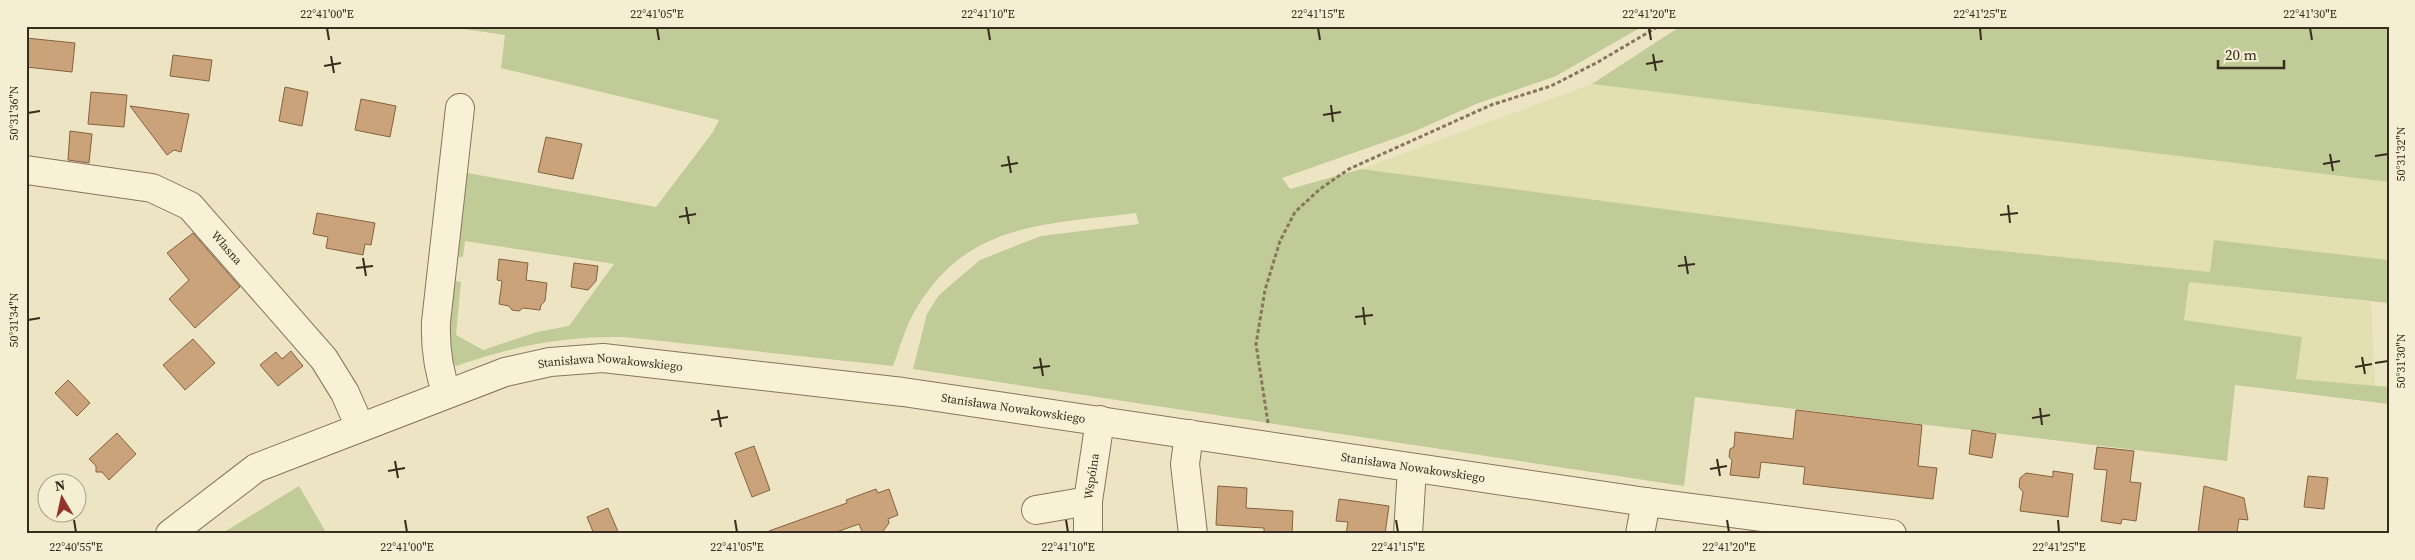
<svg xmlns="http://www.w3.org/2000/svg" width="2415" height="560" viewBox="0 0 2415 560" font-family="'Source Serif 4',serif">
<style>
.farmland{fill:#e2dfb0}
.green{fill:#c0cb97}
.building{fill:#caa37a;stroke:#856241}
.lines{fill:none;stroke-linecap:round;stroke-linejoin:round}
.minor-casing{stroke:#87765a;stroke-width:30}
.path{stroke:#87765a;stroke-width:3;stroke-dasharray:4 2.5;stroke-linecap:butt}
.minor{stroke:#f8f1d6;stroke-width:28}
.ticks{fill:none;stroke:#372c1e;stroke-width:2}
.labels{text-anchor:middle;stroke-width:4;stroke-linejoin:round;paint-order:stroke}
.street-label{font-size:12px;fill:#372c1e;stroke:#f4eed2}
.neatline{fill:none;stroke:#372c1e;stroke-width:2}
.ticks-label{font-size:12px;text-anchor:middle;fill:#372c1e}
</style>
<rect width="100%" height="100%" fill="#ede4c3"/>
<g class="farmland">
<polygon points="1592,84 2389,182 2389,260 2214,240 2211,272 1922,243 1361,169"/>
<polygon points="2189,282 2371,302 2375,386 2296,379 2301,337 2184,320"/>
</g>
<g class="green">
<path d="M444,26H1622L1638,29L1556,76L1476,104L1413,132L1282,178L1290,189L1361,169L1922,243L2210,272L2214,240L2389,260V303L2189,282L2184,320L2302,337L2296,379L2389,387V404L2235,385L2227,461L1695,397L1684,486L913,369L927,314L939,295L980,260L1041,236L1139,224L1136,213C1042,225 963,222 912,316C904,332 899,350 893,366L624,337C560,336 516,346 456,366L448,354L451,280L461,282L456,335L483,350L537,332L569,326L614,264L465,241L463,257L454,256L462,172L656,207L713,132L719,120L501,68L505,35Z"/>
<polygon points="1681,26 2389,26 2389,182 1592,84"/>
<polygon points="299,486 327,534 221,534"/>
</g>
<g class="building">
<polygon points="26,38 75,43 72,72 26,67"/>
<polygon points="173,55 212,60 209,81 170,76"/>
<polygon points="285,87 308,92 302,126 279,121"/>
<polygon points="91,92 127,95 124,127 88,124"/>
<polygon points="361,99 396,106 390,137 355,130"/>
<polygon points="130,106 189,114 181,152 174,150 167,155"/>
<polygon points="70,131 92,134 89,163 68,160"/>
<polygon points="546,137 582,144 573,179 538,172"/>
<polygon points="317,213 375,223 371,245 365,244 363,255 326,248 328,237 313,234"/>
<polygon points="193,233 240,287 195,328 169,299 189,280 167,253"/>
<polygon points="499,259 528,263 526,280 547,283 545,301 541,305 540,310 523,308 519,311 512,310 509,306 499,304 502,281 497,280"/>
<polygon points="574,263 598,266 596,281 588,290 571,287"/>
<polygon points="193,339 215,363 185,390 163,365"/>
<polygon points="291,351 303,366 278,386 260,365 276,352 282,359"/>
<polygon points="68,380 90,403 77,416 55,393"/>
<polygon points="1796,410 1922,425 1918,466 1937,468 1933,499 1803,484 1805,467 1761,462 1759,478 1730,475 1732,460 1729,457 1730,449 1734,447 1735,432 1793,439"/>
<polygon points="1972,430 1996,434 1992,458 1969,454"/>
<polygon points="117,433 136,454 109,480 102,472 96,472 96,466 89,459"/>
<polygon points="754,446 770,490 752,497 735,453"/>
<polygon points="2097,447 2134,451 2130,482 2141,483 2136,521 2122,519 2121,524 2101,521 2107,470 2094,469"/>
<polygon points="2053,471 2073,474 2068,517 2020,511 2023,492 2019,487 2020,478 2026,473 2053,477"/>
<polygon points="2308,476 2328,478 2324,509 2304,507"/>
<polygon points="1218,486 1247,488 1246,508 1293,511 1292,534 1264,534 1264,528 1216,525"/>
<polygon points="2204,486 2244,498 2248,520 2239,519 2237,532 2198,533"/>
<polygon points="876,489 878,493 889,489 898,515 888,519 889,523 881,534 863,534 859,524 831,534 769,534 769,531 847,503 846,500"/>
<polygon points="1339,499 1389,506 1385,534 1346,534 1348,522 1336,521"/>
<polygon points="608,508 619,534 594,534 587,517"/>
</g>
<g class="lines">
<defs>
<g id="minor">
<path id="s1" d="M26,170L152,188L190,206L324,359L345,393L360,427"/>
<path d="M447,394C438,370 435,349 436,322L460,108"/>
<polyline points="1189,434 1185,464 1193,534"/>
<polyline points="1036,510 1088,501"/>
<path id="s2" d="M170,534L256,468L505,372L550,362L603,358L903,392L1646,502L1892,534"/>
<path id="s3" d="M1088,534V501L1100,420"/>
<polyline points="1408,534 1412,468"/>
<polyline points="1640,534 1646,502"/>
</g>
</defs>
<use href="#minor" class="minor-casing"/>
<polyline class="path" points="1268,423 1256,344 1265,290 1280,241 1295,212 1320,189 1349,169 1491,105 1551,86 1598,62 1659,26"/>
<use href="#minor" class="minor"/>
</g>
<path class="ticks" d="M327,28L329,40M657,28L659,40M988,28L990,40M1318,28L1320,40M1649,28L1651,40M1980,28L1981,40M2310,28L2312,40M1653,54L1656,71M331,56L334,73M1646,64L1663,61M324,66L341,63M1331,105L1333,122M28,113L40,111M1323,115L1341,112M2330,154L2333,171M1008,156L1011,173M2375,156L2388,154M2323,164L2340,161M1001,166L1018,163M2008,205L2010,223M686,207L689,224M2000,215L2018,213M679,217L696,214M1685,256L1688,274M363,258L366,276M1678,266L1695,264M356,268L373,266M1363,307L1365,325M1355,317L1373,315M28,320L40,318M2362,357L2365,374M1040,358L1043,376M2375,363L2388,361M2355,367L2372,364M1033,368L1050,366M2040,408L2042,425M718,410L721,427M2032,418L2050,415M711,420L728,417M1717,459L1720,476M395,461L398,478M1710,469L1727,466M388,471L405,468M74,520L76,532M405,520L407,532M735,520L737,532M1066,520L1068,532M1396,520L1398,532M1727,520L1729,532M2058,520L2059,532"/>
<g class="labels">
<g class="street-label">
<text dy="4" stroke="none"><textPath href="#s1" startOffset="225">Własna</textPath></text>
<text dy="4" stroke="none"><textPath href="#s2" startOffset="482">Stanisława Nowakowskiego</textPath></text>
<text dy="4" stroke="none"><textPath href="#s2" startOffset="888">Stanisława Nowakowskiego</textPath></text>
<text dy="4" stroke="none"><textPath href="#s2" startOffset="1292">Stanisława Nowakowskiego</textPath></text>
<text dy="4" stroke="none"><textPath href="#s3" startOffset="58">Wspólna</textPath></text>
</g>
</g>
<rect width="2415" height="560" fill="none" stroke="#f4eed2" stroke-width="55"/>
<g transform="translate(62 498) rotate(351)"><circle r="24" fill="#f4eed2" stroke="#a8a08a"/>
<path d="M0-4L9 19L0 12L-9 19Z" fill="#94352c"/>
<text y="-8" font-size="14" font-weight="bold" text-anchor="middle" fill="#372c1e">N</text>
</g>
<path d="M2218 60v8h66v-8" fill="none" stroke="#372c1e" stroke-width="2.5"/>
<text x="2225" y="60" font-size="15" fill="#372c1e" stroke="#f4eed2" stroke-width="4" paint-order="stroke">20 m</text>
<rect x="28" y="28" width="2360" height="504" class="neatline"/>
<g class="ticks-label">
<text x="327" y="18">22°41'00"E</text>
<text x="657" y="18">22°41'05"E</text>
<text x="988" y="18">22°41'10"E</text>
<text x="1318" y="18">22°41'15"E</text>
<text x="1649" y="18">22°41'20"E</text>
<text x="1980" y="18">22°41'25"E</text>
<text x="2310" y="18">22°41'30"E</text>
<text transform="translate(14 113) rotate(-90)" y="4">50°31'36"N</text>
<text transform="translate(2401 154) rotate(-90)" y="4">50°31'32"N</text>
<text transform="translate(14 320) rotate(-90)" y="4">50°31'34"N</text>
<text transform="translate(2401 361) rotate(-90)" y="4">50°31'30"N</text>
<text x="76" y="551">22°40'55"E</text>
<text x="407" y="551">22°41'00"E</text>
<text x="737" y="551">22°41'05"E</text>
<text x="1068" y="551">22°41'10"E</text>
<text x="1398" y="551">22°41'15"E</text>
<text x="1729" y="551">22°41'20"E</text>
<text x="2059" y="551">22°41'25"E</text>
</g>
</svg>
